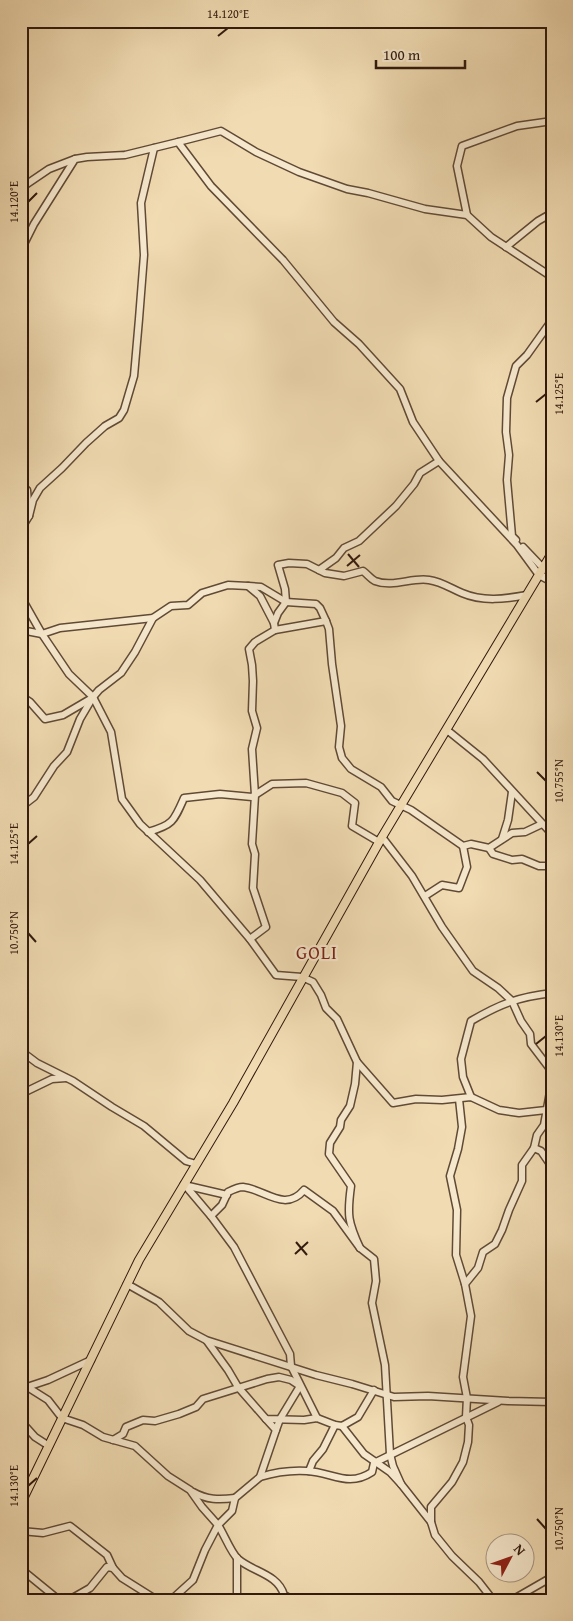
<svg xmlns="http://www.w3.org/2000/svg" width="573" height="1621" viewBox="0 0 573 1621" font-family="'Gentium Book Plus',serif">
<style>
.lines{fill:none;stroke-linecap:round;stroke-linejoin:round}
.minor-casing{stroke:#604a36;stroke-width:9}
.major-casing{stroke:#30190d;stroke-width:10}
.minor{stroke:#f6e8cd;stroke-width:6}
.major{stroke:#f1dbb2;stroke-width:8}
.ticks{fill:none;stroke:#30190d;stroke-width:2}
.labels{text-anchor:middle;stroke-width:4.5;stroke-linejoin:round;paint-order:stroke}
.quarter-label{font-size:19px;letter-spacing:1px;fill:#7a1f14;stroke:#f6e8cd}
.neatline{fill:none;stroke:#30190d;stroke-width:2}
.ticks-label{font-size:12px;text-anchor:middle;fill:#30190d}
</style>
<rect width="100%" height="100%" fill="#f1dbb2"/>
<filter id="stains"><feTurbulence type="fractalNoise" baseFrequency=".004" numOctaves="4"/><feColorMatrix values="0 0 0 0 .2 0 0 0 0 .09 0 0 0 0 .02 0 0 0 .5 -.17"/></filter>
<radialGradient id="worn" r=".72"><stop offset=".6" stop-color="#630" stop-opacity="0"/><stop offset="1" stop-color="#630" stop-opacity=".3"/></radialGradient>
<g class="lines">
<defs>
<g id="minor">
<polyline points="178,142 221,131 256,152 299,172 347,189 368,193 425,209 467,215 491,237 552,277"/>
<polyline points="21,188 49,169 75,159"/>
<polyline points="467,215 457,166 462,146 517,126 552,121"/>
<polyline points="506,247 538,221 552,213"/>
<polyline points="21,250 34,224 75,159 87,157 125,155 178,142 211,186 283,260 334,322 359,344 400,389 413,422 439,461 517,545 539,575"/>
<polyline points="21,486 27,490 29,516 21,529"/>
<polyline points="29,516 33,500 40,488 62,468 86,443 105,426 119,418 124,410 134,376 139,319 144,255 141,203 154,148"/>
<polyline points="516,540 512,536 507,480 509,455 506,432 507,398 516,366 527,355 552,320"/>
<polyline points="523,547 543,568"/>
<polyline points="319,570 336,558 344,548 359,541 396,506 414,484 420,473 439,461"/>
<polyline points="552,579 539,575 552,582"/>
<polyline points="248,586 261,587 286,602 316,604 320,608 326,621"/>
<path d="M21,597L42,634L69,674L93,697L111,732L122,799L140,824L200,880L250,939L276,975L302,977L313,982L321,995L326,1008L337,1019L357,1062L355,1084L350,1106L341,1120L340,1127L330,1143L329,1154L351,1186C347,1215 348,1222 360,1248"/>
<path d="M274,623L278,613L286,602L285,589L278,565L289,563L307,564L325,573L344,576L363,571C367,574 371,579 375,581C393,588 412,577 429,580C442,582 450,588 462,593C483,602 505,599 527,595"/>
<polyline points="21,630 42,634 60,628 153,618 171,606 188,605 202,593 228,585 248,586 260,596 274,623 275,630 326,621 329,629 332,664 341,726 339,747 342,758 351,769 381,787 392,801 411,810 463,846 471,844 489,848 512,833 525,832 542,824"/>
<polyline points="21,696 30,702 45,719 63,715 92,698"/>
<polyline points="447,730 483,759 552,834"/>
<polyline points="21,807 34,797 54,766 67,752 80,719 93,697 99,690 121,673 135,652 153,618"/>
<path d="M148,832C173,825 174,821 184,798L220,794L252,797L272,784L306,783L342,793L355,803L352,826L379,842"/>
<polyline points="382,837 412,876 442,927 473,971 498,988 512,1001 521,1021 530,1034 531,1044 550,1069 552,1080"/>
<polyline points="502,839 508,820 512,792"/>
<polyline points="489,848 493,854 512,860 522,859 539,866 552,866"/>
<polyline points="425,896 442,885 459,888 467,867 463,846"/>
<polyline points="250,939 266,927 253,888 255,854 252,844 255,795 252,749 257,728 252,711 253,681 252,665 249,649 255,642 275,630"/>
<polyline points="21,1051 37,1063 73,1081 112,1107 144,1126 186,1161 196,1164"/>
<polyline points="357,1062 393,1103 416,1099 442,1100 471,1097 499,1110 519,1113 546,1110"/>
<polyline points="552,1081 544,1125 537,1135 534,1148 541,1151 552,1167"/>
<polyline points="21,1094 52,1079 66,1078"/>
<path d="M471,1097L463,1077L461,1059L471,1021C500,1004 518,997 552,993"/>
<polyline points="459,1099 462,1127 458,1149 450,1176 457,1210 456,1255 465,1284"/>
<polyline points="184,1184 211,1216 234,1247 290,1354 291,1366 317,1418"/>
<polyline points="184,1185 227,1195"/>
<path d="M211,1216L222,1205L228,1192C232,1190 238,1187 243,1187C264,1189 285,1213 304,1190L333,1211L360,1248L374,1259L376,1281L372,1303L385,1365L390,1454L393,1466L401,1484"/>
<polyline points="127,1284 159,1302 189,1331 206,1340 316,1375 352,1384 394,1397 428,1396 508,1401 552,1402"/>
<polyline points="207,1341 228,1370 238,1387 266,1419 304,1420 317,1418 335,1425 342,1426 358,1417 374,1390"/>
<polyline points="21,1383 48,1400 62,1418 83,1425 103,1437 135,1446 168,1476 190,1490 202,1507 218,1525 205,1550 193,1580 171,1600"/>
<polyline points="21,1389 48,1380 91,1360"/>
<path d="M266,1419L276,1430L260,1477L235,1498L232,1511L218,1525C224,1534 231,1553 238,1559C253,1572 278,1574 284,1595L293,1600"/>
<polyline points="21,1425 26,1427 35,1437 49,1446"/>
<polyline points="342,1426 364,1454 390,1472 401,1484 431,1522 435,1535 452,1556 479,1582 493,1600"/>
<polyline points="113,1440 123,1434 126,1427 143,1420 155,1421 179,1414 196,1407 203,1399 267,1379 279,1377 291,1380 300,1386 280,1419 276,1430"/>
<polyline points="309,1471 313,1461 323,1449 335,1425"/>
<path d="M260,1477C276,1472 291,1470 307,1471C332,1472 348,1488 372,1472L374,1463L498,1402"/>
<path d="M193,1492C207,1500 219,1500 235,1498"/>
<polyline points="431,1522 431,1507 452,1482 463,1462 468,1442 469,1425 466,1417 467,1398 463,1377 471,1316 465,1284 478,1268 483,1252 495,1244 502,1230 509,1210 522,1181 522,1165 534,1148"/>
<polyline points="21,1531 43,1533 70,1526 107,1555 113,1568"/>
<polyline points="237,1558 237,1600"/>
<polyline points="21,1569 59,1600"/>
<polyline points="69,1600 90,1588 107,1567 113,1568 122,1578 157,1600"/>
<polyline points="512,1600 552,1577"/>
</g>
<polyline id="major" points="21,1503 139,1260 233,1103 382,837 552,553"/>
</defs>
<use href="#minor" class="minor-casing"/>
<use href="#major" class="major-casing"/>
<use href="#minor" class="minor"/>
<use href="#major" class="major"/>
</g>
<path class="ticks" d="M218,36L228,28M28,202L37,193M536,402L546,394M348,554L359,567M347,566L360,555M537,772L546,781M28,844L37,836M28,933L36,942M536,1044L546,1036M296,1242L307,1255M295,1254L308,1242M28,1486L37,1478M537,1519L546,1529"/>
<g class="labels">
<g class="quarter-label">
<text x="317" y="959">GOLI</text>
</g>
</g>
<rect width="573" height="1621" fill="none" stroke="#f1dbb2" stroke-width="55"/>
<g transform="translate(510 1558) rotate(49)"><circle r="24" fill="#f6e8cd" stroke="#a79580"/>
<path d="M0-4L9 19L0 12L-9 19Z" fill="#8f2418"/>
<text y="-8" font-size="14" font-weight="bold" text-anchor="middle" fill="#30190d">N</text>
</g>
<path d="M376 60v8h89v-8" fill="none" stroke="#30190d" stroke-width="2.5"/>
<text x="383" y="60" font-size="15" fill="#30190d" stroke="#f6e8cd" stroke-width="4" paint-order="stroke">100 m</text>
<rect x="28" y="28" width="518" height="1566" class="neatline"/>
<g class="ticks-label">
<text x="228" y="18">14.120°E</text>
<text transform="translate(14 202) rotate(-90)" y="4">14.120°E</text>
<text transform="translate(559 394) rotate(-90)" y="4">14.125°E</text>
<text transform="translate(559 781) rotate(-90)" y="4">10.755°N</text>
<text transform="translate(14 844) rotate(-90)" y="4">14.125°E</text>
<text transform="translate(14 933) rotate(-90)" y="4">10.750°N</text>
<text transform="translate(559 1036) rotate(-90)" y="4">14.130°E</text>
<text transform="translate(14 1486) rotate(-90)" y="4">14.130°E</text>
<text transform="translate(559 1529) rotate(-90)" y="4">10.750°N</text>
</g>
<rect width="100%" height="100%" filter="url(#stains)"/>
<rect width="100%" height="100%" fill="url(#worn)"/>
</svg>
